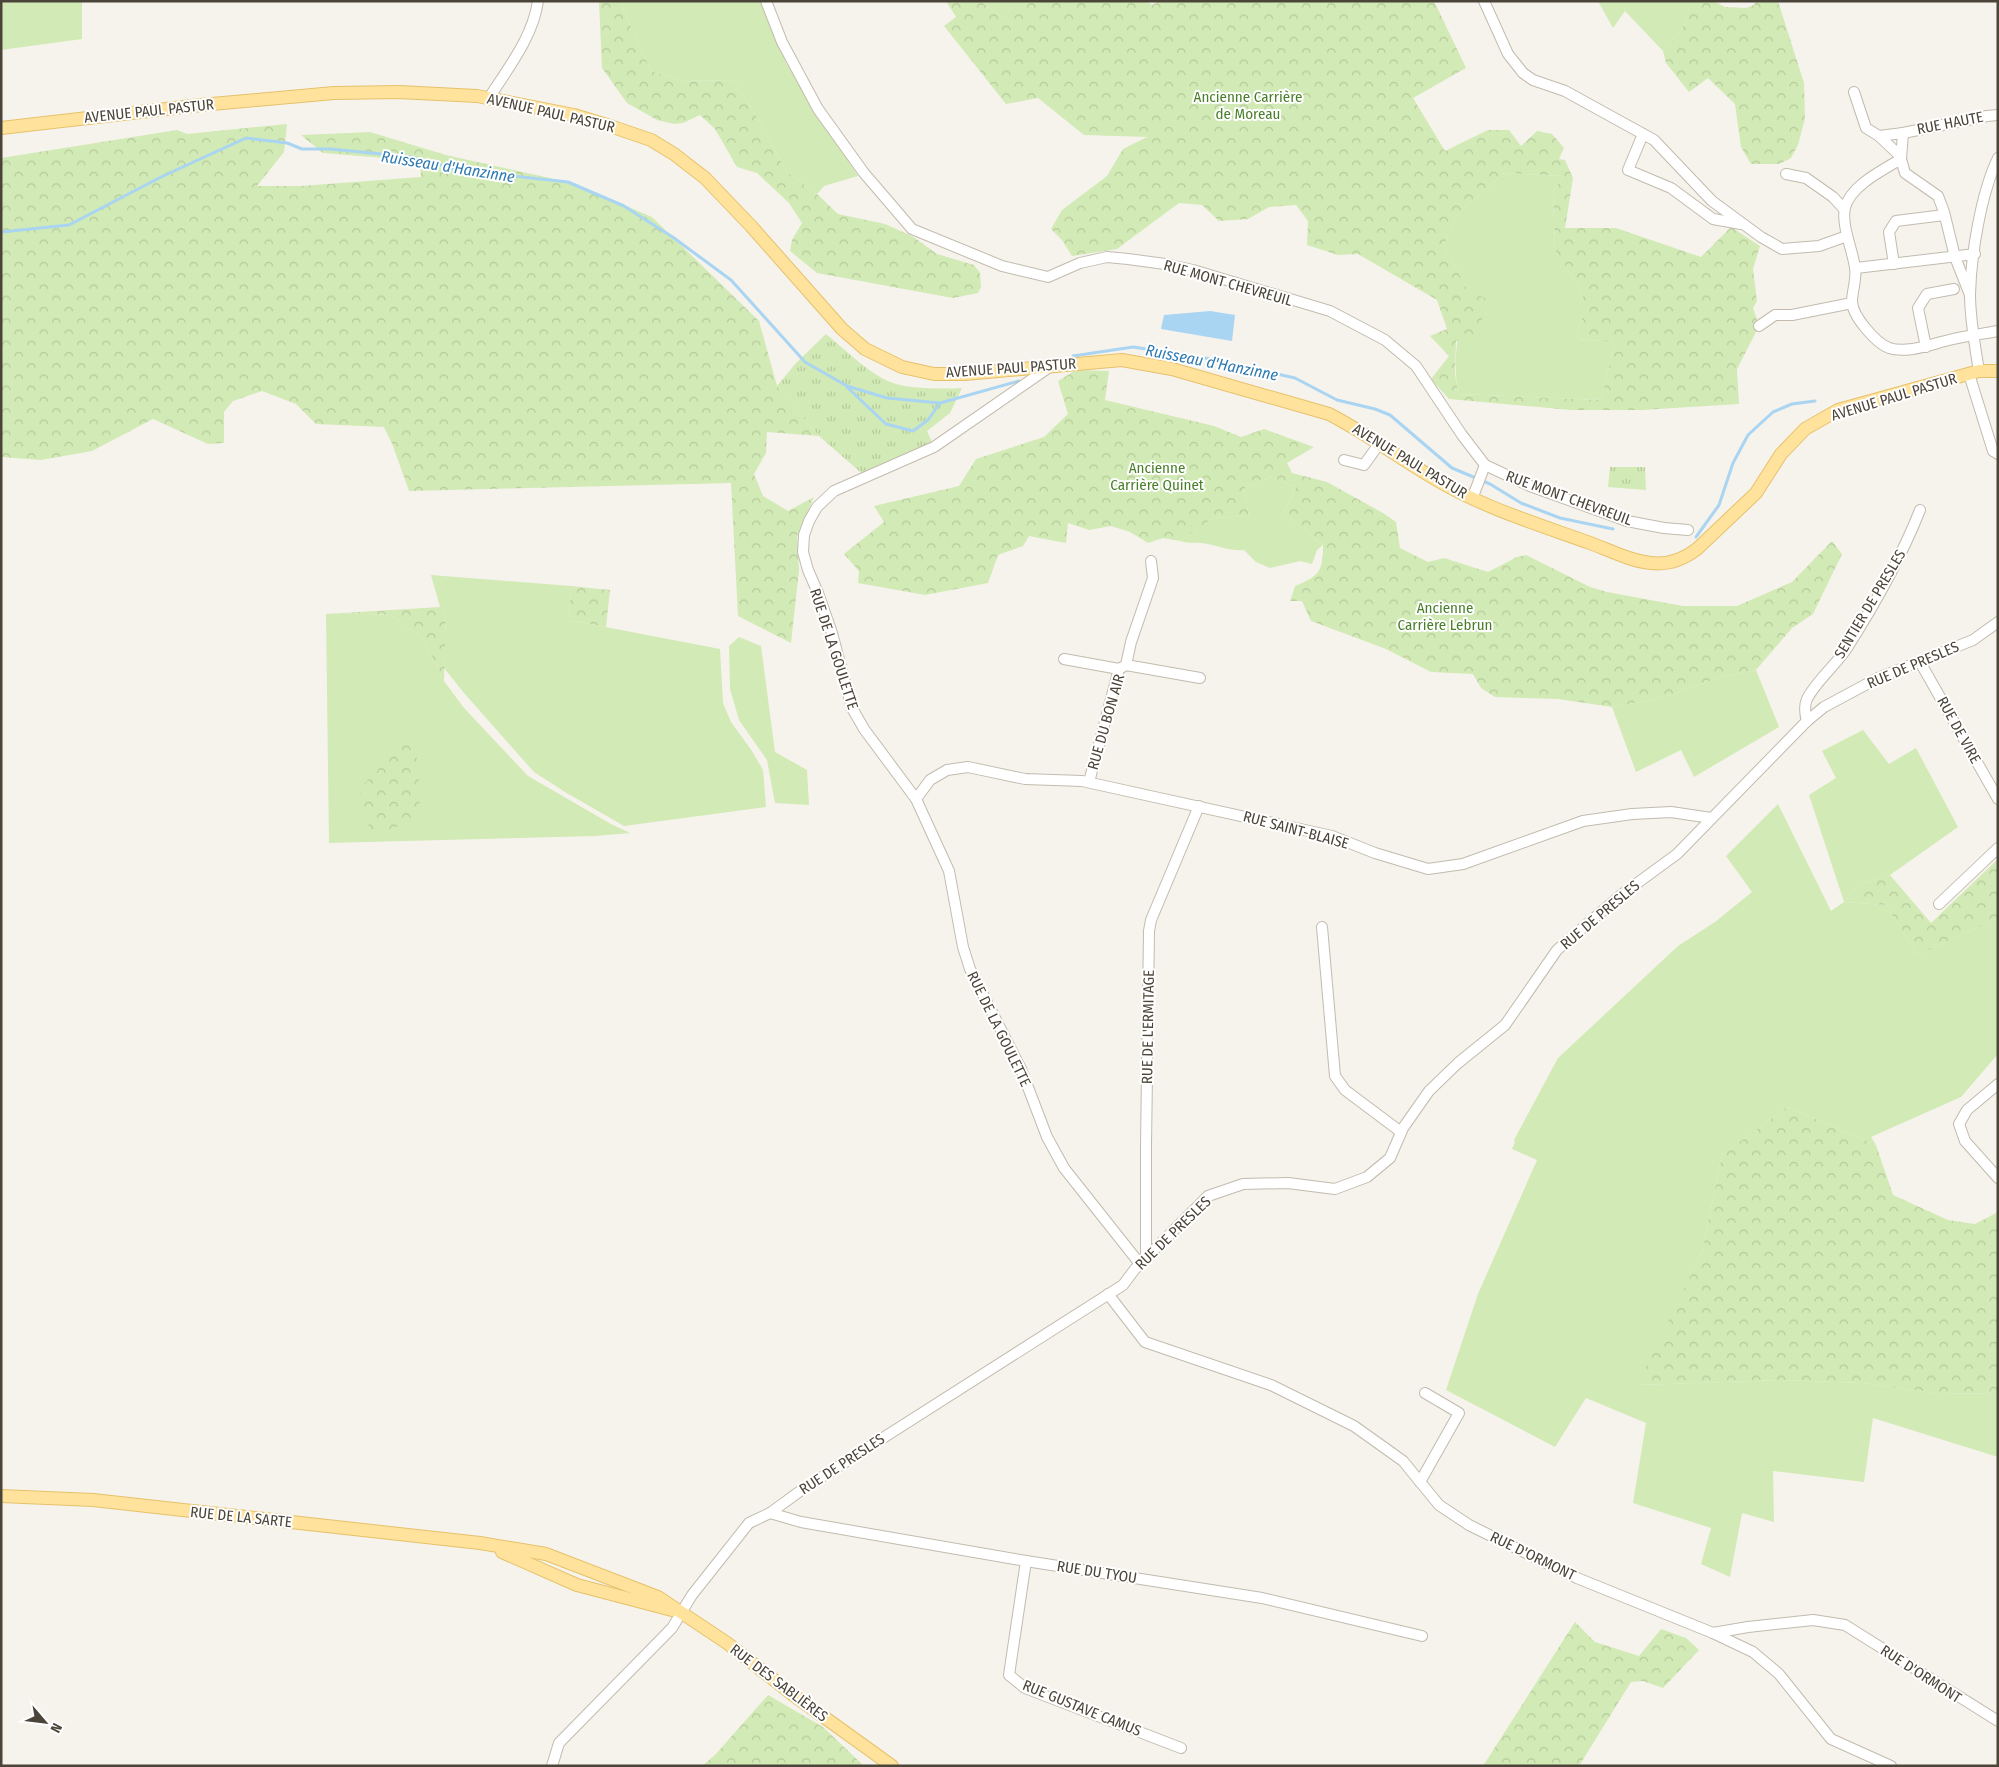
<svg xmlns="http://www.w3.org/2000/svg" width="1999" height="1767" viewBox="0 0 1999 1767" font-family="'Fira Sans Condensed',sans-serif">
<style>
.grass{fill:#d2eab5}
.forest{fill:url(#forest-crowns);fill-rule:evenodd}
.park{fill:url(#park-tufts)}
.water{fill:#a9d4f2}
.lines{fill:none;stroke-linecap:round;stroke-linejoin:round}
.stream{stroke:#a9d4f2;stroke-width:3}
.minor-casing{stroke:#c2bbae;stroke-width:12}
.major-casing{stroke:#e6c16a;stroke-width:14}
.minor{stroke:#fff;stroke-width:10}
.major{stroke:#ffe39c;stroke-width:12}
.labels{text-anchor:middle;stroke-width:4;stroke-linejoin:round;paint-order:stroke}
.park-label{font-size:15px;fill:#4a7f2a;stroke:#fff}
.street-label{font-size:15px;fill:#4b4439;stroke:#fff}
.water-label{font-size:16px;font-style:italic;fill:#2e7ab2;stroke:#fff}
</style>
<defs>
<pattern id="forest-crowns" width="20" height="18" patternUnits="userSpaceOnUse" patternTransform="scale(1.25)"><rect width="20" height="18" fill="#d2eab5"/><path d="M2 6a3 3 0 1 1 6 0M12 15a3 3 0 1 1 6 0" fill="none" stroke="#b6ca9c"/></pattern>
<pattern id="park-tufts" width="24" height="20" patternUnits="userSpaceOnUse" patternTransform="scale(1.25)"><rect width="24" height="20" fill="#d2eab5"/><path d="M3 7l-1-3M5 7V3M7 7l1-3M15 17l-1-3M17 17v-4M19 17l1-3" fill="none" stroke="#b6ca9c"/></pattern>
</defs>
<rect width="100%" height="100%" fill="#f6f3ec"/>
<g class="grass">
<polygon points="1,1 82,1 82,39 1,50"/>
<polygon points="622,1 761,1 786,63 858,176 824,186 817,194 787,172 754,112 733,80 683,81 651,71 624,11"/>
<polygon points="980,1 1017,1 1004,19"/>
<path d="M1598,1H1687C1693,21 1676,38 1663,51L1625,11L1613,28Z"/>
<path d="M1504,173L1564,176L1553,192L1555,250L1583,294V315L1576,339L1615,342L1601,400L1458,394C1452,353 1459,329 1468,291L1444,245L1456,216Z"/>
<path d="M1271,477L1296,487L1284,513L1323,545L1317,550L1312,564L1300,561L1270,568L1256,562L1244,550C1230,551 1221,547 1208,544C1199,542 1190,544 1180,541L1213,518L1249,516L1244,488Z"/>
<polygon points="431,575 571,586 569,620 720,649 723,703 731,722 752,751 763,770 766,807 624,826 565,792 534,772 464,693 444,668 446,610 440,607"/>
<polygon points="343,613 391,615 423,639 444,681 464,708 528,776 611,824 630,833 595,836 329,843 326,614"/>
<polygon points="739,637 761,646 775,752 807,770 809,805 775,803 767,760 739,720 730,689 729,646"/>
<polygon points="1756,670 1779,727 1694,777 1681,750 1636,772 1612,707 1658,699 1721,677"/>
<polygon points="1863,730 1889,764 1916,748 1958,827 1890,875 1855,887 1844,902 1886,905 1917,955 1998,918 1998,1054 1961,1097 1871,1137 1876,1145 1787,1107 1722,1155 1702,1252 1638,1385 1782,1380 1863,1383 1940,1394 1998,1393 1998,1457 1873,1418 1864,1482 1773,1471 1774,1522 1742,1513 1730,1577 1701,1564 1711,1528 1633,1503 1646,1423 1586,1398 1555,1447 1446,1390 1478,1294 1537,1160 1512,1149 1515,1142 1514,1140 1558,1058 1678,946 1715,922 1752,892 1726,856 1778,804 1831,911 1844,902 1809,795 1836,778 1822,751"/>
</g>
<g class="forest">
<polygon points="599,1 622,1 624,11 651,71 683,81 733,80 754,112 787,172 817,194 838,214 885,224 912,236 937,254 974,265 980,273 981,287 978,293 953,298 817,273 790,251 792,240 802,223 789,203 757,173 737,167 715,129 700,115 683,123 674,124 657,120 627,103 602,68"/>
<path d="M946,1H980L1004,19L1017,1H1147L1152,5L1160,1H1434L1466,68L1413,98L1445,151L1488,130H1509L1521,146L1537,131L1552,134L1564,148L1559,159L1565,160L1573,178L1565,228H1616L1701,257L1731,227L1760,246L1753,269L1757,301L1753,308L1759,326L1737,369L1739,404L1642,410H1571L1449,399L1431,379L1449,356L1430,336L1447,329L1437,300L1358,254L1338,255L1307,245L1308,221L1296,205L1269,207L1248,219L1219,221L1202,205L1179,203L1117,249L1072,256L1062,240L1051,229L1062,210L1107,176L1123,149L1147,137L1084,135L1038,98L1006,104L944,26L956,17ZM1504,173L1564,176L1553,192L1555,250L1583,294V315L1576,339L1615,342L1601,400L1458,394L1455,373L1456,341H1473L1490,300L1468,291L1444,245L1456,216Z"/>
<path d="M1687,1H1714L1725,7L1746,8L1754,5L1756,1H1778L1804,83L1805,118L1798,145L1791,158L1779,164H1751L1741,147L1735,104L1708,78L1689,92L1666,63L1663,51C1676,38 1693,21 1687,1Z"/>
<polygon points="287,124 284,152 257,186 301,186 421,177 420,161 323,153 301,135 370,132 446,155 572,183 652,217 759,321 777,386 819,436 767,432 766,453 754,474 763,496 788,511 814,497 797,536 799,570 791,643 738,616 731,483 409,491 393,446 384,427 316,424 296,404 262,391 233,401 224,412 224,443 208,444 153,419 92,451 41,460 1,457 1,158 177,130 187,134"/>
<path d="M1076,370L1109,371L1105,400L1214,426L1241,437L1264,429L1314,447L1287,463L1292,473L1327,482L1383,513L1396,522L1400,548L1428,562L1444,558L1488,572L1517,557L1526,555L1590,587L1607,592L1683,606H1737L1792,582L1832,541L1842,554L1813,614L1792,628L1756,670L1721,677L1658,699L1612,707L1558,699L1495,697L1481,688L1473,674L1431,672L1386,649L1311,621L1302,601H1290L1295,586C1319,576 1323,572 1323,545L1284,513L1296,487L1271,477L1244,488L1249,516L1213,518L1180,541L1163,538L1148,543L1130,532L1111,526L1089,530L1068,523L1066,543L1029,536L1023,546L998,555L988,583L925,595L858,583L859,571L844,554L884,522L874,506L959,486L976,459L1044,437L1068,414L1058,381Z"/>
<polygon points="571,586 610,590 606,627 569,620"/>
<polygon points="440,607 446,610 444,681 423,639 391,615 343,613"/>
<polygon points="396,739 407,739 416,746 420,798 416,824 398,826 388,833 375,833 369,827 366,807 359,804 361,787 378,770"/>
<polygon points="1998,859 1998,918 1917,955 1886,905 1844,902 1855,887 1890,875 1931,923"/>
<polygon points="1787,1107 1876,1145 1893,1195 1948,1220 1975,1224 1998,1212 1998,1393 1940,1394 1863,1383 1782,1380 1637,1385 1702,1252 1722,1155"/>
<polygon points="1575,1622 1595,1642 1639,1656 1661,1629 1686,1638 1699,1650 1663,1688 1643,1681 1631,1682 1579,1766 1483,1766"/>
<polygon points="768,1695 823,1727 864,1766 702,1766 715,1755"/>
</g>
<g class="park">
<path d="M826,334C845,349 873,378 896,384C913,389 944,389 962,388L950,413L927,431L934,447L866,477L819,436L777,386L796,363Z"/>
<polygon points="1610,467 1645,467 1646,490 1608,487"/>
</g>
<polygon class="water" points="1210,311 1235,315 1232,341 1161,329 1164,315"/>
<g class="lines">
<g class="stream">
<polyline points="1,232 69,225 161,177 246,138 287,143 302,149 330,149 412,157 459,170 568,182 624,206 674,238 731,280 805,362 847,386 887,398 940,403 1019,381"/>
<polyline points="1073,356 1133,347 1211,359 1295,378 1337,400 1375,409 1390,415 1452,468 1490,484 1521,503 1560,518 1613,529"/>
<polyline points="847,387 886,424 913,431 928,420 940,403"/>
<polyline points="1696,537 1719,505 1733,463 1748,435 1773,412 1792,404 1815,401"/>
</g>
<defs>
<g id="minor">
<polyline points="766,1 782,42 818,109 864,173 912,229 1002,266 1048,277 1080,263 1107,257 1128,259 1165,264 1193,270 1330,311 1385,340 1416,366 1462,435 1485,465 1530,486 1627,521 1664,528 1688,530"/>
<polyline points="1484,1 1508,54 1523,73 1533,80 1565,91 1654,140 1712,201 1761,237 1782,249 1819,246 1847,236"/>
<polyline points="1854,92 1866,128 1879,136"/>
<path d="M489,98C508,68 533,37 538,1"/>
<polyline points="1903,133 1987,116 1998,115"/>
<polyline points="1643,134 1628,170 1671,188 1713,219 1741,224"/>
<path d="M1901,159C1883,170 1850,186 1845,208C1841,225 1853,251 1855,268C1857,279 1852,291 1852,302C1853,317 1876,343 1889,348C1907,354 1932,344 1949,340C1965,336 1982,334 1998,331"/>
<polyline points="1901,159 1903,133 1879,136 1897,153 1901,159 1905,173 1938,196 1944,212 1955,257 1970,295"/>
<polyline points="1786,174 1806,178 1833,197 1844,209"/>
<polyline points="1894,264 1889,232 1896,221 1944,215"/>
<polyline points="1856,268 1975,254"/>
<polyline points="1759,326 1775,315 1792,315 1852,303"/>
<polyline points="1926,347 1918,308 1927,294 1954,289"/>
<polyline points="1051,366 934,447 834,491 817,507 809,521 804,535 803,552 808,570 818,593 832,633 852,708 864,729 916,799 949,871 963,947 970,969 1021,1069 1047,1137 1064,1168 1140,1264"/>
<path d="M1979,371C1975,346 1970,320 1970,294C1971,255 1981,193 1998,158"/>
<polyline points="1969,374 1993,451 1998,454"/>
<polyline points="1344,460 1364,465 1379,444"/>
<polyline points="1472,499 1485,465"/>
<polyline points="1064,659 1119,669"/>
<polyline points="1920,662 1998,799"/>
<polyline points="1126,665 1131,642 1153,578 1151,561"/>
<polyline points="1126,665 1200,678"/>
<path d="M1807,721C1805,714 1804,706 1807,699C1816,681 1836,665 1847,648C1875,604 1901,558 1920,510"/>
<polyline points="1089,782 1119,669 1126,665"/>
<polyline points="916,799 930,780 947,770 968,767 1025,779 1082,781 1332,836 1375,853 1428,869 1463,864 1583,821 1632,814 1671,812 1711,818"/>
<polyline points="1939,904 1998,848"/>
<polyline points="1322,927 1335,1076 1345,1090 1401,1132"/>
<polyline points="1998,1084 1967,1110 1959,1124 1965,1141 1998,1178"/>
<polyline points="1146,1257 1146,1145 1149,931 1151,920 1199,806"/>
<polyline points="1108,1294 1145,1342 1271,1385 1354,1426 1403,1461 1439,1505 1469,1525 1577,1578 1713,1633 1753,1652 1779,1674 1831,1739 1891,1766"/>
<polyline points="1420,1482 1459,1413 1425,1393"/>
<polyline points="770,1513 801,1522 1026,1561 1262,1598 1422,1636"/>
<polyline points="1026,1561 1009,1675 1025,1688 1181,1748"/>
<polyline points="1713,1633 1748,1627 1813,1620 1845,1625 1998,1721"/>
<polyline points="552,1766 559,1743 672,1628 692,1595 749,1523 770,1513 803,1489 1123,1285 1135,1269 1208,1196 1243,1184 1288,1183 1335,1189 1367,1177 1390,1158 1403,1128 1429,1091 1458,1063 1505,1025 1557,950 1621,895 1677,854 1807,721 1824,707 1878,678 1973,640 1998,622"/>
</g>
<g id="major">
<path d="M1,128L201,105L334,93L399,92L477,96L574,115L613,127L651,140L674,154L705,178L751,226L842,329L865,349L902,367L934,374H965L1122,360L1172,369L1329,414C1368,434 1403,461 1442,483C1488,509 1540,525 1590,543C1609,550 1630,561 1651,563C1668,565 1684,559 1697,549L1756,493L1781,454L1805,429L1838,410L1979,371H1998"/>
<polyline points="1,1496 93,1500 480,1543 546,1554 658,1597 727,1643 792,1694 892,1766"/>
<polyline points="502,1552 577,1585 672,1610"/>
</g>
</defs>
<use href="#minor" class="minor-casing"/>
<use href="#major" class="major-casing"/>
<use href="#minor" class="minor"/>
<use href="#major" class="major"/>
</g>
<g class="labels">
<g class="park-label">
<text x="1248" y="102">Ancienne Carrière<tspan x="1248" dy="17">de Moreau</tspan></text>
<text x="1157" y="473">Ancienne<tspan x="1157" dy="17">Carrière Quinet</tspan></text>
<text x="1445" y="613">Ancienne<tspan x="1445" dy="17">Carrière Lebrun</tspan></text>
</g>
<g class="street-label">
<text transform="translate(149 111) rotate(-6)" y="5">AVENUE PAUL PASTUR</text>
<text transform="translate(551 113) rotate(13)" y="5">AVENUE PAUL PASTUR</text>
<text transform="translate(1950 123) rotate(-11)" y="5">RUE HAUTE</text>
<text transform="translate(1228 283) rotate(16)" y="5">RUE MONT CHEVREUIL</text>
<text transform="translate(1011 368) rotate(-4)" y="5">AVENUE PAUL PASTUR</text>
<text transform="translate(1894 397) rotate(-17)" y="5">AVENUE PAUL PASTUR</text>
<text transform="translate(1410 461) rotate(31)" y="5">AVENUE PAUL PASTUR</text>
<text transform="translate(1569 498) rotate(20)" y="5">RUE MONT CHEVREUIL</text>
<text transform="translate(1870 604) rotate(-59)" y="5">SENTIER DE PRESLES</text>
<text transform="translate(834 649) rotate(72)" y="5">RUE DE LA GOULETTE</text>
<text transform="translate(1913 665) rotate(-23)" y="5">RUE DE PRESLES</text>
<text transform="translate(1106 722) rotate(-74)" y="5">RUE DU BON AIR</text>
<text transform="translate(1959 730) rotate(61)" y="5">RUE DE VIRE</text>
<text transform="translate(1296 830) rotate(15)" y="5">RUE SAINT-BLAISE</text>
<text transform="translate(1600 915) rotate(-40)" y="5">RUE DE PRESLES</text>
<text transform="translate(1148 1027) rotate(-89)" y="5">RUE DE L'ERMITAGE</text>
<text transform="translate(999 1029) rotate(64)" y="5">RUE DE LA GOULETTE</text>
<text transform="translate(1173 1233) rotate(-44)" y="5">RUE DE PRESLES</text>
<text transform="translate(842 1464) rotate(-33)" y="5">RUE DE PRESLES</text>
<text transform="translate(241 1517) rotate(6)" y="5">RUE DE LA SARTE</text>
<text transform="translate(1533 1556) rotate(26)" y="5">RUE D'ORMONT</text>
<text transform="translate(1097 1572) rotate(9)" y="5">RUE DU TYOU</text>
<text transform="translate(1921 1674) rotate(33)" y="5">RUE D'ORMONT</text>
<text transform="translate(779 1683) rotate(37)" y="5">RUE DES SABLIÈRES</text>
<text transform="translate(1082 1708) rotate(22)" y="5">RUE GUSTAVE CAMUS</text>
</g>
<g class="water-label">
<text transform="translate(448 166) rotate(9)" y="6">Ruisseau d'Hanzinne</text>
<text transform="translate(1212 362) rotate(11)" y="6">Ruisseau d'Hanzinne</text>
</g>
</g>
<rect width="1999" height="1767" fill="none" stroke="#4b4439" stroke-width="5"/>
<g transform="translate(45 1722) rotate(118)" stroke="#ffffff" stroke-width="4" paint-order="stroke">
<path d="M0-4L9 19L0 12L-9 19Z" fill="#4b4439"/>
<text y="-8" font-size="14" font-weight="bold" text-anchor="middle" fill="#4b4439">N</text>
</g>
</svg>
